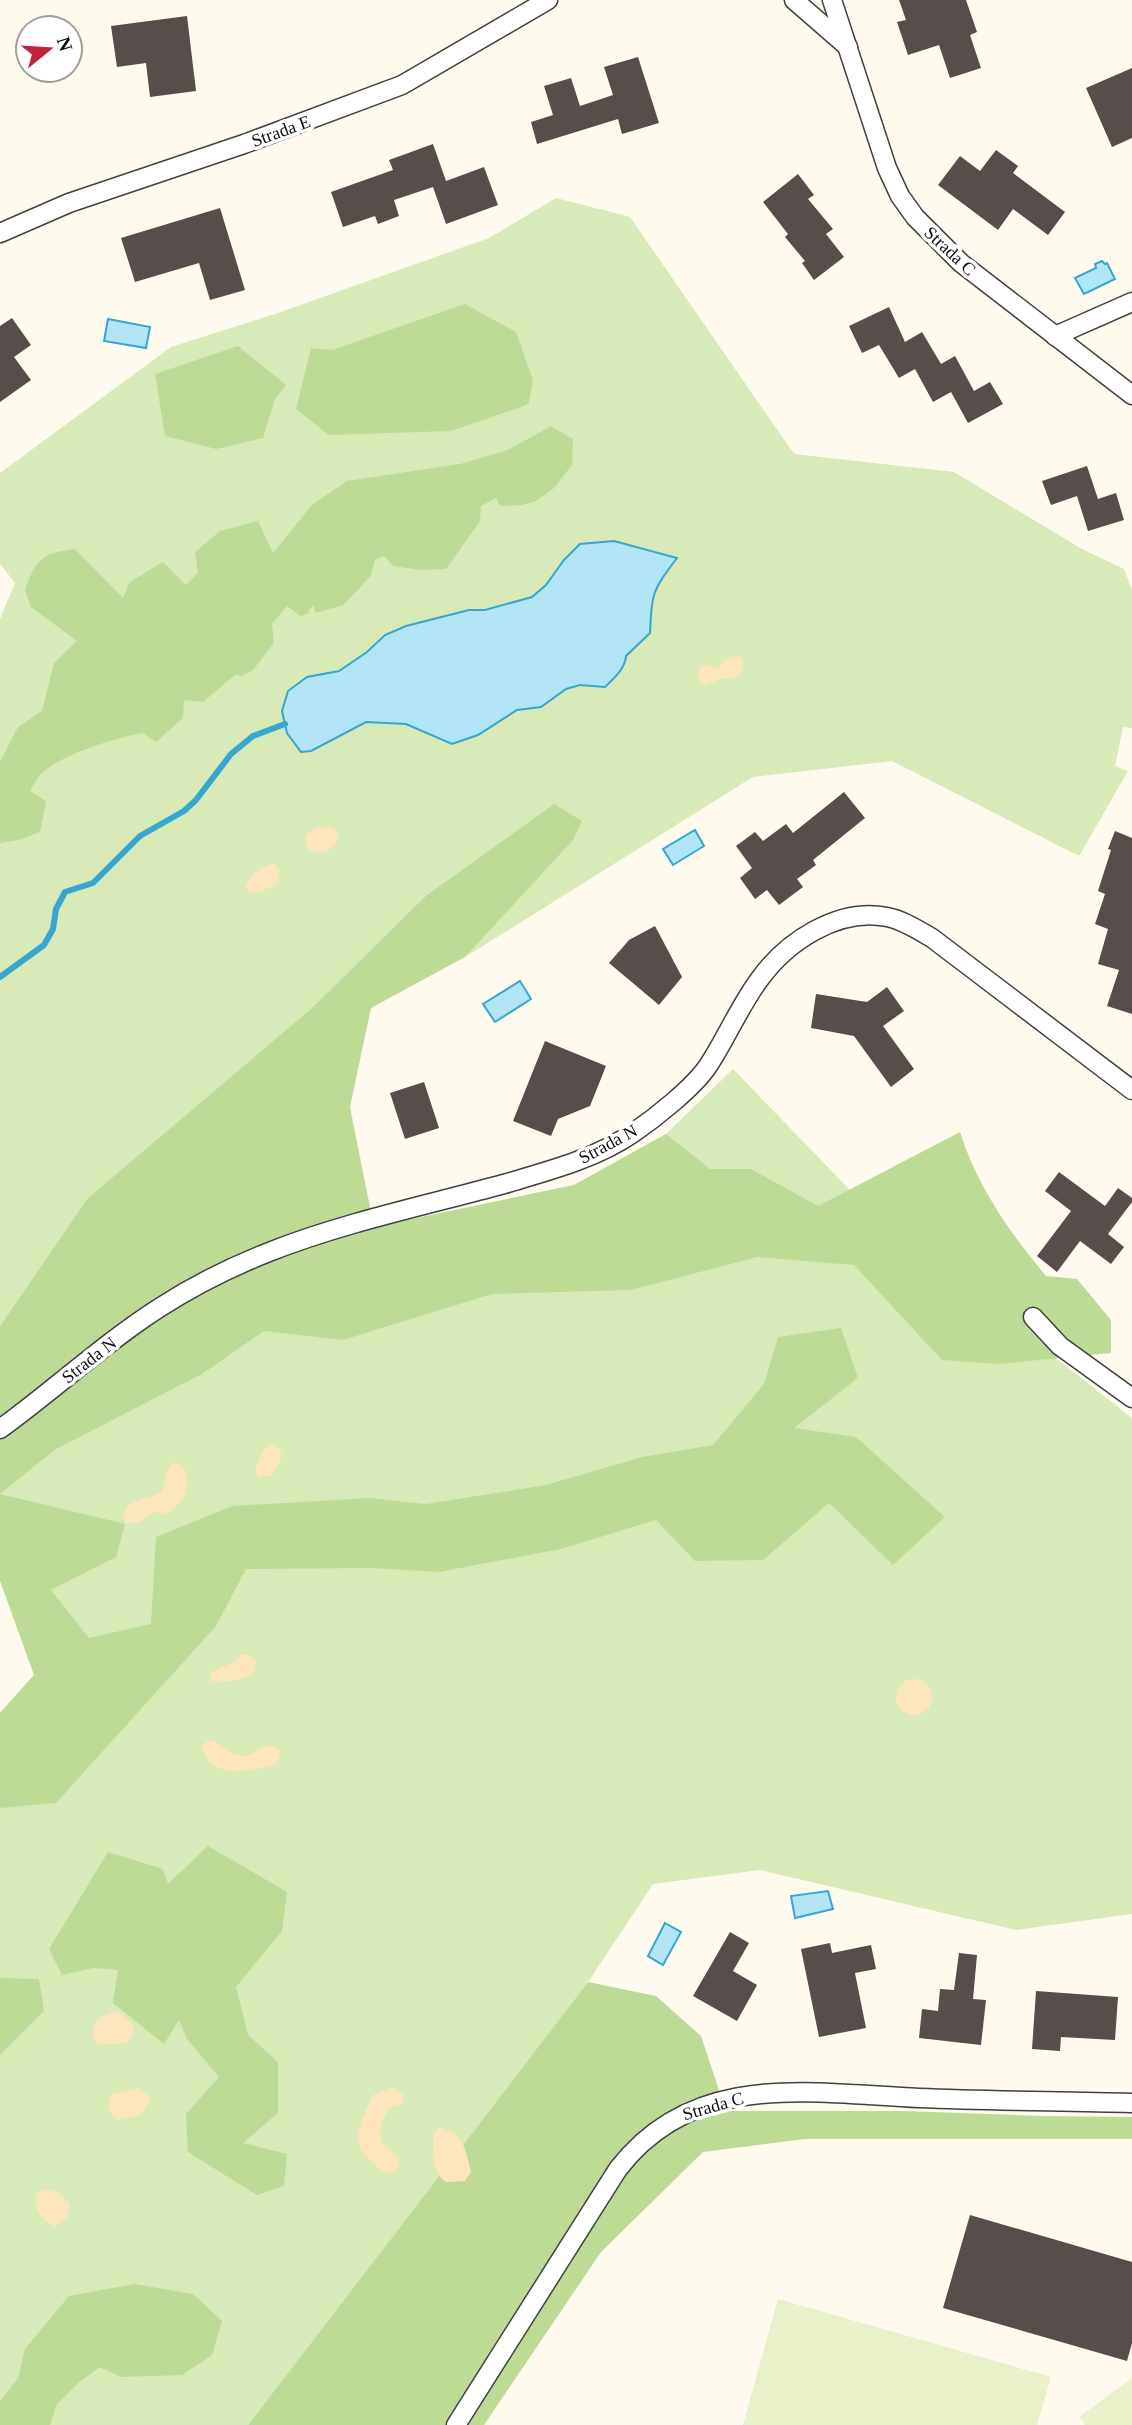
<svg xmlns="http://www.w3.org/2000/svg" width="1132" height="2425" viewBox="0 0 1132 2425" font-family="'Times New Roman',serif">
<style>
.green{fill:#d8eab7}
.forest{fill:#bedb96}
.sand{fill:#fce5ba}
.pitch{fill:#e8f1c9}
.water{fill:#b2e6f7;stroke:#37a6d0;stroke-width:2}
.lines{fill:none;stroke-linecap:round;stroke-linejoin:round}
.stream{stroke:#37a6d0;stroke-width:6}
.building{fill:#574d4a}
.minor-casing{stroke:#414141;stroke-width:21}
.minor{stroke:#fff;stroke-width:18}
.labels{text-anchor:middle;stroke-width:7;stroke-linejoin:round;paint-order:stroke}
.street-label{font-size:18px;fill:#0e0e0e;stroke:#fff}
</style>
<rect width="100%" height="100%" fill="#fffaee"/>
<g class="green">
<polygon points="556,198 630,217 794,454 954,472 1082,549 1124,569 1132,590 1132,728 1123,727 1115,766 1128,771 1079,856 892,761 753,777 465,957 379,1003 87,1199 0,1326 0,619 15,583 0,564 0,473 171,347 278,313 489,238"/>
<polygon points="733,1069 874,1215 1132,1418 1132,1914 1016,1930 760,1870 653,1884 588,1982 248,2425 0,2425 0,1713 34,1675 0,1495 0,1458 374,1227 574,1185 666,1134"/>
</g>
<g class="forest">
<polygon points="465,304 516,332 533,380 529,403 524,406 451,431 329,435 296,409 311,348 332,350"/>
<polygon points="238,346 286,385 275,399 263,438 216,449 165,436 155,374"/>
<path d="M551,426L573,439L572,465L553,489L536,501L522,505L500,506L496,498L481,506L480,521L446,569L421,570L393,566L384,556L375,560L370,577L343,605L316,613L313,605L307,614L301,616L287,606L272,624L274,643L253,670L242,676L235,675L203,702L184,700L183,718L156,742L143,733C117,737 61,755 42,773C37,778 33,786 30,791L46,801L40,832L19,840L0,843V762L18,727L42,711L54,663L77,641L31,607L25,590C36,559 42,553 75,549L123,598L130,582L163,562L186,585L198,573L195,552L220,531L258,521L273,553L312,505L347,481L460,464L508,450Z"/>
<path d="M554,804L582,821L573,840L465,957L371,1008L350,1107L374,1227L574,1185L666,1134L710,1169H751L818,1206L960,1132C977,1186 1010,1233 1046,1276L1077,1279L1111,1320V1353L999,1364L942,1360L854,1265L757,1257L631,1290L492,1294L343,1340L264,1331L202,1374L56,1449L0,1494L125,1524L116,1557L51,1590L89,1638L151,1624L156,1537L232,1506L370,1498L426,1504L546,1485L642,1457L713,1445L764,1384L778,1337L841,1328L858,1378L794,1428L856,1437L945,1517L893,1565L829,1503L763,1560L695,1561L656,1520L561,1549L439,1572L370,1568L246,1569L216,1626L56,1803L0,1808V1713L34,1675L0,1581V1326L87,1199L311,1009L426,896Z"/>
<polygon points="208,1846 287,1892 282,1931 236,1987 248,2035 278,2062 278,2113 243,2143 287,2154 284,2186 257,2195 188,2152 186,2114 219,2077 187,2039 179,2020 164,2044 113,2003 118,1970 94,1968 62,1975 49,1949 108,1852 163,1869 168,1884"/>
<polygon points="0,1978 39,1979 44,2011 0,2055"/>
<polygon points="588,1982 656,1996 701,2036 726,2111 903,2111 1043,2116 1132,2117 1132,2139 805,2139 703,2152 601,2252 484,2425 248,2425"/>
<polygon points="134,2284 193,2294 222,2321 212,2355 182,2375 121,2377 100,2367 79,2382 57,2404 50,2425 0,2425 0,2401 18,2378 25,2349 69,2296"/>
</g>
<g class="sand">
<path d="M733,656L741,657L744,663C741,678 736,678 723,679C716,680 711,683 705,685L697,679L700,667L707,665L718,669L724,660Z"/>
<path d="M321,827L334,828L339,837C334,852 321,855 308,849L305,837L312,830Z"/>
<path d="M274,864L280,871L278,883L260,892L249,893L246,888C248,876 262,865 274,864Z"/>
<path d="M272,1444L279,1449L282,1456L272,1476L258,1477L255,1469C261,1460 260,1448 272,1444Z"/>
<path d="M172,1463H176L184,1467C192,1488 184,1504 165,1514L153,1512L139,1523H126L123,1517C126,1497 147,1501 161,1492C168,1483 163,1472 172,1463Z"/>
<path d="M242,1654L250,1655L256,1662L254,1672C243,1680 224,1684 211,1681V1672L230,1664Z"/>
<circle cx="914" cy="1697" r="18"/>
<path d="M209,1740C222,1743 229,1756 244,1756C259,1755 263,1739 279,1749C284,1769 263,1768 249,1770C229,1773 206,1770 202,1746Z"/>
<polygon points="118,2011 130,2021 134,2031 127,2043 97,2045 93,2035 95,2022 105,2015"/>
<path d="M392,2087L403,2095L404,2103L391,2107L383,2118L380,2134L382,2143L399,2160V2166L394,2173L384,2172C377,2166 368,2160 363,2153C351,2136 366,2111 373,2095Z"/>
<polygon points="138,2088 146,2093 151,2100 141,2115 118,2120 108,2111 111,2094"/>
<path d="M439,2127C466,2136 465,2149 471,2172L465,2181L446,2182C430,2170 434,2154 433,2134Z"/>
<path d="M47,2189L58,2192L70,2204L67,2217L55,2227C39,2218 35,2211 36,2193Z"/>
</g>
<g class="pitch">
<polygon points="778,2299 1051,2377 1037,2425 743,2425"/>
<polygon points="1132,2378 1132,2425 1085,2425 1079,2417"/>
</g>
<g class="water">
<polygon points="1102,261 1105,264 1107,263 1115,279 1084,294 1075,278 1096,268 1095,264"/>
<polygon points="108,319 150,327 146,348 104,341"/>
<path d="M614,541L677,558C652,591 652,592 650,633L626,656C625,669 614,678 605,687L580,685L566,689L541,707L517,710L478,735L452,744L406,724L366,722L311,751L301,752L287,733L282,711L288,691L307,677L339,671L367,652L385,635L406,626L469,610H485L532,597L546,585L564,560L580,544Z"/>
<polygon points="695,830 704,846 673,865 663,849"/>
<polygon points="520,981 531,999 495,1022 483,1004"/>
<polygon points="828,1891 833,1909 795,1918 791,1896"/>
<polygon points="665,1923 681,1932 663,1965 648,1956"/>
</g>
<g class="lines">
<polyline class="stream" points="0,977 44,945 53,929 56,909 65,892 93,883 140,836 184,811 196,800 231,754 253,736 285,724"/>
</g>
<g class="building">
<polygon points="899,0 966,0 977,32 970,35 981,68 950,78 939,45 908,55 897,22 906,20"/>
<polygon points="187,16 196,91 150,97 146,63 117,67 111,26"/>
<polygon points="638,57 659,123 622,134 618,119 537,144 531,122 553,115 544,86 571,78 580,106 613,95 604,67"/>
<polygon points="1132,68 1132,138 1112,147 1086,88"/>
<polygon points="433,144 446,181 484,167 498,205 446,224 433,187 394,200 399,216 378,224 375,216 343,227 331,192 393,170 389,160"/>
<polygon points="996,150 1018,166 1013,173 1065,212 1048,235 1013,209 998,230 938,185 960,156 980,171"/>
<polygon points="798,174 814,195 808,199 833,229 826,234 844,257 814,280 802,263 805,261 785,237 788,234 763,202"/>
<polygon points="220,208 245,290 210,300 199,263 135,282 121,238"/>
<polygon points="889,307 905,342 922,332 941,364 955,356 974,391 990,382 1003,404 968,423 951,392 933,402 915,369 899,378 879,345 862,353 849,326"/>
<polygon points="12,318 31,345 14,357 31,380 0,402 0,326"/>
<polygon points="1087,466 1098,499 1116,493 1124,520 1088,531 1077,496 1051,505 1042,481"/>
<polygon points="844,792 865,818 813,860 816,865 797,879 803,887 779,905 767,890 755,899 740,878 752,868 736,846 755,832 763,841 786,824 793,833"/>
<polygon points="1115,831 1132,838 1132,1014 1107,1006 1119,970 1098,964 1108,929 1095,924 1105,894 1098,891 1111,850 1108,849"/>
<polygon points="655,926 682,977 659,1005 609,963 629,940"/>
<polygon points="887,987 904,1011 883,1026 914,1069 891,1087 854,1036 811,1028 816,994 867,1002"/>
<polygon points="545,1041 606,1066 590,1106 558,1119 551,1136 513,1121"/>
<polygon points="424,1082 439,1128 405,1139 390,1093"/>
<polygon points="1059,1172 1105,1206 1118,1188 1132,1198 1132,1202 1108,1234 1124,1247 1111,1264 1080,1241 1057,1272 1037,1256 1071,1211 1045,1191"/>
<polygon points="730,1932 749,1943 733,1971 757,1985 737,2021 693,1996"/>
<polygon points="830,1943 832,1953 871,1945 876,1969 855,1973 866,2028 819,2037 801,1949"/>
<polygon points="959,1953 977,1955 973,1999 986,2000 981,2045 919,2038 922,2009 938,2011 940,1989 954,1990"/>
<polygon points="1036,1991 1118,1997 1115,2040 1061,2037 1060,2051 1032,2049"/>
<polygon points="970,2215 1132,2262 1132,2343 1127,2361 943,2308"/>
</g>
<g class="lines">
<defs>
<g id="minor">
<polyline points="794,0 848,47"/>
<polyline points="832,0 887,168 900,196 915,217 961,263 1132,395"/>
<polyline points="0,233 69,203 244,144 402,85 548,0"/>
<polyline points="1055,336 1132,302"/>
<polyline points="1033,1317 1060,1346 1132,1398"/>
<path d="M0,1429C54,1390 103,1344 159,1308C193,1286 231,1267 269,1252C342,1223 427,1205 504,1184C548,1171 595,1159 633,1133C655,1118 693,1088 708,1066C726,1039 739,1007 759,980C786,942 838,907 887,917C903,920 918,930 932,938L1132,1090"/>
<path d="M456,2425L618,2169C694,2070 810,2093 919,2098C990,2101 1061,2101 1132,2103"/>
</g>
</defs>
<use href="#minor" class="minor-casing"/>
<use href="#minor" class="minor"/>
</g>
<g class="labels">
<g class="street-label">
<text transform="translate(281 131) rotate(-20)" y="6">Strada E</text>
<text transform="translate(950 251) rotate(43)" y="6">Strada C</text>
<text transform="translate(608 1144) rotate(-28)" y="6">Strada N</text>
<text transform="translate(89 1360) rotate(-38)" y="6">Strada N</text>
<text transform="translate(713 2106) rotate(-16)" y="6">Strada C</text>
</g>
</g>
<g transform="translate(49 49) rotate(72)"><circle r="33" fill="#ffffff" stroke="#9f9f9f" stroke-width="2"/>
<path d="M0-5L12 26L0 18L-12 26Z" fill="#c1223e"/>
<text y="-10" font-size="19" font-weight="bold" text-anchor="middle" fill="#0e0e0e">N</text>
</g>
</svg>
